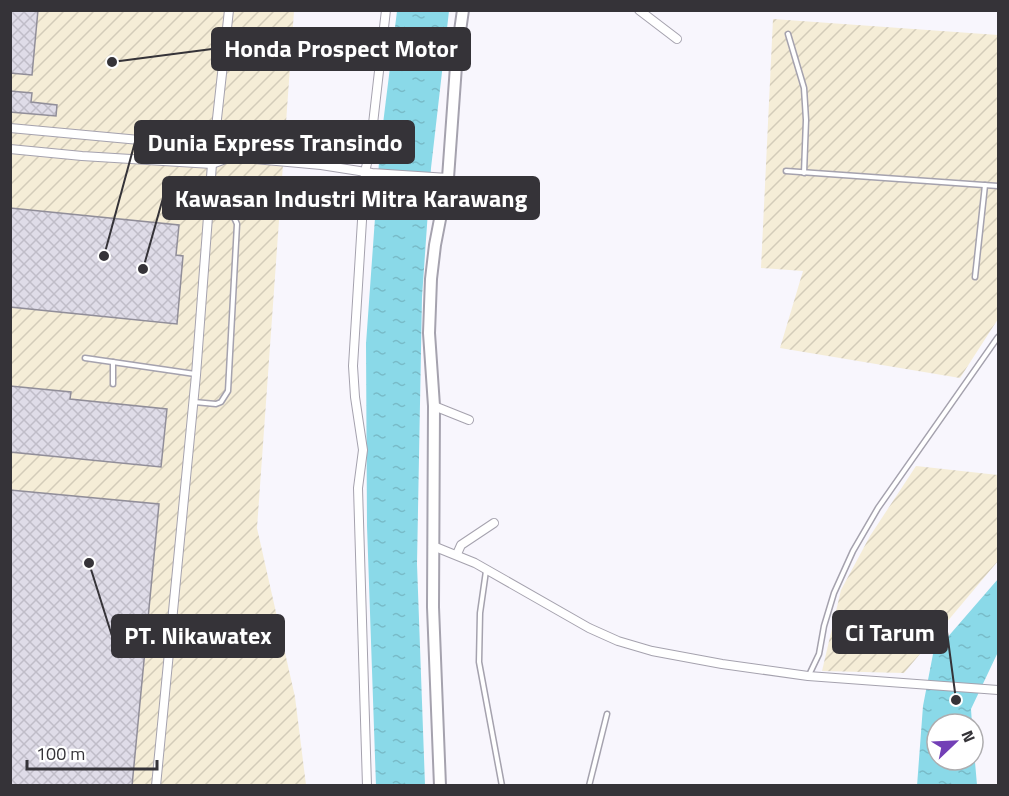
<svg xmlns="http://www.w3.org/2000/svg" width="1009" height="796" viewBox="0 0 1009 796" font-family="'Titillium Web',sans-serif">
<style>
.industrial{fill:url(#industrial-furrows)}
.water{fill:url(#water-ripples)}
.building{fill:url(#building-cross-hatch);stroke:#918e99;stroke-width:1.5}
.lines{fill:none;stroke-linecap:round;stroke-linejoin:round}
.lane-casing{stroke:#a5a2ae;stroke-width:7}
.street-casing{stroke:#a5a2ae;stroke-width:10}
.secondary-casing{stroke:#a5a2ae;stroke-width:14}
.lane{stroke:#fff;stroke-width:4}
.street{stroke:#fff;stroke-width:8}
.secondary{stroke:#fff;stroke-width:10}
.leader{fill:none;stroke:#353338;stroke-width:2}
.callout-dot{fill:#353338;stroke:#fff;stroke-width:2}
.callout{fill:#353338;stroke:#353338;stroke-width:2}
.callout-label{font-size:24px;text-anchor:middle;font-weight:bold;fill:#fff}
</style>
<defs>
<pattern id="industrial-furrows" width="10" height="10" patternUnits="userSpaceOnUse" patternTransform="scale(1.5)"><rect width="10" height="10" fill="#f5edd7"/><path d="M-1 1l2-2M0 10L10 0M9 11l2-2" fill="none" stroke="#d3ccb9"/></pattern>
<pattern id="water-ripples" width="26" height="14" patternUnits="userSpaceOnUse" patternTransform="scale(1.5)"><rect width="26" height="14" fill="#8ad9e8"/><path d="M2 4q2-2 4 0t4 0M15 11q2-2 4 0t4 0" fill="none" stroke="#78bbc8"/></pattern>
<pattern id="building-cross-hatch" width="8" height="8" patternUnits="userSpaceOnUse" patternTransform="scale(1.5)"><rect width="8" height="8" fill="#dfdce8"/><path d="M0 0l8 8M0 8l8-8" fill="none" stroke="#c0bdc8"/></pattern>
</defs>
<rect width="100%" height="100%" fill="#f8f6fd"/>
<g class="industrial">
<polygon points="10,11 294,11 257,528 295,697 306,785 11,785"/>
<polygon points="773,19 998,35 998,319 960,378 780,348 803,271 761,268"/>
<polygon points="916,466 998,475 998,561 904,673 822,671 841,590 870,536"/>
</g>
<g class="water">
<polygon points="397,11 449,11 431,168 422,297 417,564 425,785 376,786 367,526 366,344 380,148"/>
<polygon points="998,579 998,652 971,709 972,724 937,724 937,760 973,760 973,739 977,785 917,786 923,706 933,654"/>
</g>
<g class="building">
<polygon points="10,10 38,10 32,75 10,73"/>
<polygon points="10,91 32,93 31,102 57,105 56,116 10,112"/>
<polygon points="10,208 179,225 176,255 183,256 177,324 10,307"/>
<polygon points="10,386 71,392 70,399 167,409 161,467 10,452"/>
<polygon points="10,490 159,504 132,786 10,786"/>
</g>
<g class="lines">
<defs>
<g id="lane">
<polyline points="788,34 804,88 806,120 804,173"/>
<polyline points="786,171 998,186"/>
<polyline points="975,277 985,185"/>
<polyline points="85,358 195,374"/>
<polyline points="113,384 113,362"/>
<path d="M194,402L216,404L221,402L228,391L237,224C232,210 223,208 210,205"/>
<polyline points="486,571 480,613 479,662 502,786"/>
<polyline points="809,675 819,654 824,626 834,593 853,551 878,508 998,337"/>
<polyline points="589,786 607,714"/>
</g>
<g id="street">
<polyline points="639,10 677,39"/>
<polyline points="10,128 215,147 231,157"/>
<polyline points="10,149 82,156 212,164 231,157 321,165 372,173 448,178"/>
<polyline points="434,406 469,420"/>
<polyline points="433,546 475,563 589,628 618,641 652,651 722,664 808,676 998,690"/>
<polyline points="457,554 461,545 494,523"/>
<polyline points="156,786 196,375 212,164 229,10"/>
<polyline points="367,786 358,488 363,450 355,397 353,366 365,172 370,150 386,10"/>
</g>
<polyline id="secondary" points="440,786 433,607 434,406 429,333 431,279 435,245 448,178 457,52 463,10"/>
</defs>
<use href="#lane" class="lane-casing"/>
<use href="#street" class="street-casing"/>
<use href="#secondary" class="secondary-casing"/>
<use href="#lane" class="lane"/>
<use href="#street" class="street"/>
<use href="#secondary" class="secondary"/>
</g>
<path class="leader" d="M112 62L212 49M104 256L135 142M143 269L163 198M956 700L947 632M89 563L112 636"/>
<g class="callout-dot">
<circle cx="112" cy="62" r="6"/>
<circle cx="104" cy="256" r="6"/>
<circle cx="143" cy="269" r="6"/>
<circle cx="956" cy="700" r="6"/>
<circle cx="89" cy="563" r="6"/>
</g>
<g class="callout">
<rect x="212" y="28" width="258" height="42" rx="6"/>
<rect x="135" y="121" width="279" height="42" rx="6"/>
<rect x="163" y="177" width="376" height="42" rx="6"/>
<rect x="833" y="611" width="114" height="42" rx="6"/>
<rect x="112" y="615" width="172" height="42" rx="6"/>
</g>
<g class="callout-label">
<text x="341" y="57">Honda Prospect Motor</text>
<text x="275" y="151">Dunia Express Transindo</text>
<text x="351" y="207">Kawasan Industri Mitra Karawang</text>
<text x="890" y="641">Ci Tarum</text>
<text x="198" y="644">PT. Nikawatex</text>
</g>
<rect width="1009" height="796" fill="none" stroke="#353338" stroke-width="24"/>
<g transform="translate(955 742) rotate(67)"><circle r="28" fill="#ffffff" stroke="#aeadaf" stroke-width="1.5"/>
<path d="M0-4.5L10 22L0 15L-10 22Z" fill="#733fb6"/>
<text y="-9" font-size="16" font-weight="bold" text-anchor="middle" fill="#353338">N</text>
</g>
<path d="M27 760v9h130v-9" fill="none" stroke="#353338" stroke-width="3"/>
<text x="36" y="760" font-size="18" fill="#353338" stroke="#ffffff" stroke-width="4.5" paint-order="stroke">100 m</text>
</svg>
